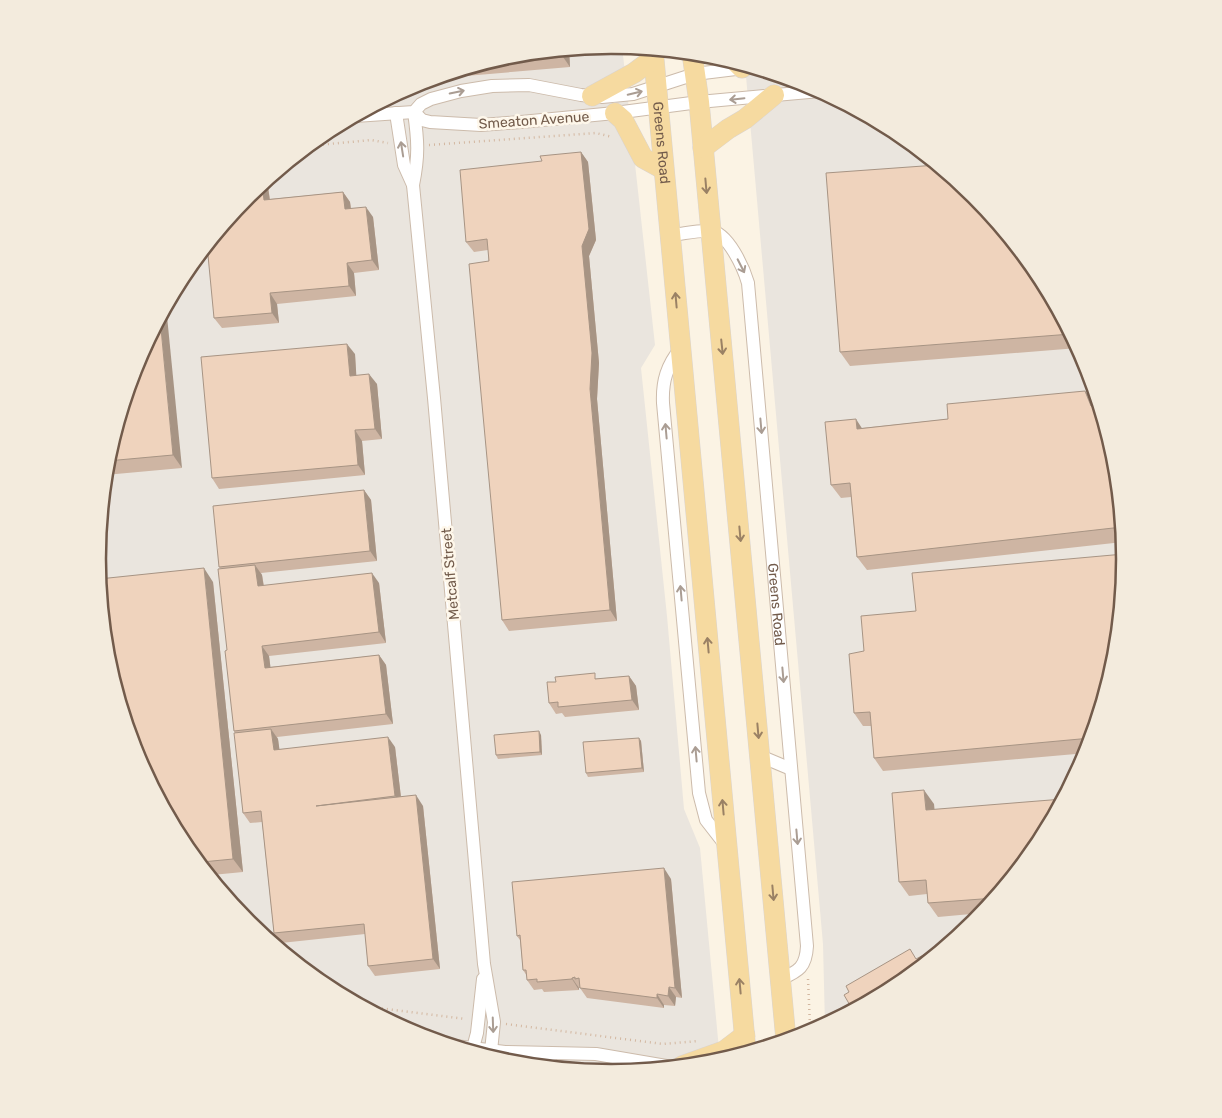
<svg xmlns="http://www.w3.org/2000/svg" width="1222" height="1118" viewBox="0 0 1222 1118" font-family="Rubik,sans-serif">
<style>
.industrial{fill:#eae5de}
.lines{fill:none;stroke-linecap:round;stroke-linejoin:round}
.street-casing{stroke:#ccbbab;stroke-width:14}
.primary-casing{stroke:#dad4d0;stroke-width:21}
.path{stroke:#d3b7a0;stroke-width:2.5;stroke-dasharray:1 4;stroke-linecap:butt}
.street{stroke:#fff;stroke-width:12}
.primary{stroke:#f6daa0;stroke-width:20}
.wall{fill:#ceb5a3}
.shaded-wall{fill:#a79484}
.building{fill:#efd3bd;stroke:#a79484}
.oneway{stroke:#aa9d93}
.oneway2{stroke:#9a8164}
.labels{text-anchor:middle;stroke-width:5;stroke-linejoin:round;paint-order:stroke}
.street-label{font-size:14px;fill:#725b4b;stroke:#fef7ea}
.rim{fill:none;stroke:#725b4b;stroke-width:2.5}
</style>
<rect width="100%" height="100%" fill="#fbf3e4"/>
<g class="industrial">
<polygon points="611,45 622,46 655,345 641,368 667,616 684,809 700,848 720,1060 711,1063 611,1073 510,1063 414,1034 325,986 247,922 183,844 107,659 97,559 107,458 136,362 184,273 248,195 326,131 415,84 511,55"/>
<polygon points="745,65 808,84 897,132 975,196 1039,274 1086,363 1115,459 1125,559 1115,660 1086,756 1038,845 974,923 896,987 825,1025 823,944"/>
</g>
<g class="lines">
<defs>
<g id="street">
<polyline points="414,112 422,120 430,122 481,125 521,122 615,113 699,102 820,91"/>
<polyline points="396,113 404,165 413,185 434,398 484,964 494,1022 491,1051"/>
<polyline points="355,116 414,112 421,104 431,99 461,91 492,86 529,85 581,95 602,97 633,94 695,74 752,67"/>
<path d="M413,185C419,155 418,141 414,112"/>
<path id="s1" d="M671,235C683,234 698,230 710,231C728,232 744,269 748,283L807,946C806,967 799,971 781,979"/>
<path d="M681,348C667,365 662,381 663,403L699,793L706,820L727,847"/>
<polyline points="760,756 791,769"/>
<polyline points="455,1046 505,1052 596,1054 672,1067"/>
<polyline points="473,1048 477,1033 483,979"/>
<polyline points="526,1058 567,1069"/>
</g>
<g id="primary">
<path id="s2" d="M653,49L746,1052"/>
<polyline points="692,53 699,102 786,1040"/>
<polyline points="737,63 742,68"/>
<polyline points="592,96 634,73 646,64 653,60"/>
<polyline points="615,113 623,120 643,158 663,169"/>
<polyline points="703,148 728,129 745,119 774,95"/>
<polyline points="682,1066 724,1051 745,1035"/>
</g>
</defs>
<use href="#street" class="street-casing"/>
<use href="#primary" class="primary-casing"/>
<g class="path">
<polyline points="429,145 596,133 612,137"/>
<polyline points="308,146 371,140 388,143"/>
<polyline points="808,979 810,1026 812,1032"/>
<polyline points="362,1006 466,1019"/>
<polyline points="506,1024 663,1044 699,1041"/>
</g>
<use href="#street" class="street"/>
<use href="#primary" class="primary"/>
</g>
<g class="wall">
<polygon points="569,49 570,67 430,79 511,55"/>
<polygon points="581,152 588,162 596,240 589,256 599,363 597,399 617,621 509,631 502,620 488,250 474,252 466,242"/>
<polygon points="264,182 268,187 270,199 343,192 350,202 351,208 373,217 379,270 354,273 356,296 277,304 279,323 222,328 214,318 248,195"/>
<polygon points="1039,274 1078,348 850,366 840,352"/>
<polygon points="355,354 356,376 377,384 382,439 362,441 365,475 219,489 212,478"/>
<polygon points="136,362 182,468 105,475 107,458"/>
<polygon points="1085,391 1095,404 1115,459 1123,542 867,570 857,557 851,497 841,498 831,485 862,428 948,419"/>
<polygon points="364,490 371,500 377,561 261,573 262,575 264,586 379,583 386,643 269,656 270,667 379,655 386,665 393,724 277,737 278,739 279,749 395,747 401,797 423,806 440,969 375,976 368,966 365,934 281,943 274,933 262,822 250,823 243,813 235,733 234,731 221,569 219,567"/>
<polygon points="213,582 243,872 212,875 212,879 183,844"/>
<polygon points="1115,660 1087,753 883,771 874,758 871,726 863,726 854,713"/>
<polygon points="629,676 636,686 639,710 565,717 562,713 556,714 549,703 556,682"/>
<polygon points="541,735 542,755 498,759 496,755"/>
<polygon points="639,738 641,741 644,772 588,777 586,773"/>
<polygon points="934,804 934,810 1038,845 982,913 938,917 928,903 927,894 909,896 899,882"/>
<polygon points="671,879 682,998 676,997 675,1006 664,1005 664,1008 587,998 580,988 579,988 579,990 544,992 542,989 534,990 527,980 527,976 523,970 520,940 517,936"/>
<polygon points="927,953 930,959 896,987 853,1010 851,1007 917,959"/>
</g>
<g class="shaded-wall">
<polygon points="569,49 570,67 561,54 561,50"/>
<polygon points="581,152 588,162 596,240 589,256 599,363 597,399 617,621 610,610 590,389 582,246"/>
<polygon points="264,182 268,187 271,210 264,200 262,184"/>
<polygon points="343,192 350,202 352,219 345,209"/>
<polygon points="366,207 373,217 379,270 372,260"/>
<polygon points="347,263 354,273 356,296 349,286"/>
<polygon points="270,293 277,304 279,323 272,313"/>
<polygon points="166,306 182,468 173,455 160,318"/>
<polygon points="347,344 355,354 357,386 350,376"/>
<polygon points="369,374 377,384 382,439 375,429"/>
<polygon points="1085,391 1095,404 1100,420 1091,406"/>
<polygon points="856,419 865,433 857,429"/>
<polygon points="355,430 362,441 365,475 358,465"/>
<polygon points="364,490 371,500 377,561 370,551"/>
<polygon points="255,565 262,575 265,596 258,586"/>
<polygon points="204,568 213,582 243,872 233,859"/>
<polygon points="372,573 379,583 386,643 379,632"/>
<polygon points="262,646 269,656 272,678 265,668"/>
<polygon points="379,655 386,665 393,724 386,714"/>
<polygon points="629,676 636,686 639,710 632,700"/>
<polygon points="271,729 278,739 281,760 274,750"/>
<polygon points="539,731 541,735 542,755 540,752"/>
<polygon points="388,737 395,747 402,806 395,796"/>
<polygon points="639,738 641,741 644,772 642,768"/>
<polygon points="924,790 934,804 936,824 926,810"/>
<polygon points="416,795 423,806 440,969 433,959"/>
<polygon points="202,862 212,875 212,879 203,868"/>
<polygon points="664,868 671,879 682,998 675,988"/>
<polygon points="572,978 579,988 579,990 572,979"/>
<polygon points="669,987 676,997 675,1006 668,996"/>
<polygon points="657,994 664,1005 664,1008 657,998"/>
</g>
<g class="building">
<polygon points="561,50 561,54 496,59 511,55"/>
<polygon points="581,152 589,229 582,246 592,353 590,389 610,610 502,620 469,264 489,261 487,239 466,242 460,170 542,161 540,156"/>
<polygon points="937,165 975,196 1039,274 1071,334 840,352 826,173"/>
<polygon points="262,184 264,200 343,192 345,209 366,207 372,260 347,263 349,286 270,293 272,313 214,318 207,245 248,195"/>
<polygon points="160,318 173,455 107,461 136,362"/>
<polygon points="347,344 350,376 369,374 375,429 355,430 358,465 212,478 201,357"/>
<polygon points="1085,391 1091,406 1099,405 1115,459 1122,527 857,557 850,483 831,485 825,422 856,419 857,429 948,419 947,404"/>
<polygon points="364,490 370,551 219,567 213,506"/>
<polygon points="1124,554 1125,559 1115,660 1091,738 874,758 870,712 854,713 849,654 864,651 861,616 916,611 912,573"/>
<polygon points="255,565 258,586 372,573 379,632 262,646 265,668 379,655 386,714 234,731 225,651 227,650 218,569"/>
<polygon points="204,568 233,859 202,862 203,868 183,844 136,755 107,659 99,579"/>
<polygon points="595,673 595,679 629,676 632,700 558,707 558,702 549,703 547,682 556,682 555,677"/>
<polygon points="271,729 274,750 388,737 395,796 316,806 416,795 433,959 368,966 364,924 274,933 261,811 243,813 234,733"/>
<polygon points="539,731 540,752 496,755 494,735"/>
<polygon points="639,738 642,768 586,773 583,742"/>
<polygon points="924,790 926,810 1063,799 1038,845 995,898 928,903 926,880 899,882 892,793"/>
<polygon points="664,868 675,988 669,987 668,996 657,994 657,998 580,988 579,978 575,979 575,977 572,978 572,979 537,982 537,979 527,980 526,970 523,970 520,935 517,936 512,882"/>
<polygon points="910,949 916,959 927,953 930,959 896,987 858,1007 856,1004 851,1007 844,995 849,992 846,986"/>
</g>
<defs><path id="oneway-shaft" d="M-6 0H5M1.5-3L5.5 0L1.5 3" fill="none" stroke-width="1.6" stroke-linecap="round" stroke-linejoin="round" transform="scale(1.25)"/></defs>
<g class="oneway">
<use href="#oneway-shaft" transform="translate(457 92) rotate(-12)"/>
<use href="#oneway-shaft" transform="translate(635 93) rotate(-13)"/>
<use href="#oneway-shaft" transform="translate(737 99) rotate(174)"/>
<use href="#oneway-shaft" transform="translate(402 149) rotate(-99)"/>
<use href="#oneway-shaft" transform="translate(741 266) rotate(63)"/>
<use href="#oneway-shaft" transform="translate(761 426) rotate(85)"/>
<use href="#oneway-shaft" transform="translate(666 431) rotate(-95)"/>
<use href="#oneway-shaft" transform="translate(681 593) rotate(-95)"/>
<use href="#oneway-shaft" transform="translate(783 675) rotate(85)"/>
<use href="#oneway-shaft" transform="translate(696 754) rotate(-95)"/>
<use href="#oneway-shaft" transform="translate(797 837) rotate(85)"/>
<use href="#oneway-shaft" transform="translate(493 1025) rotate(88)"/>
</g>
<g class="oneway2">
<use href="#oneway-shaft" transform="translate(706 186) rotate(85)"/>
<use href="#oneway-shaft" transform="translate(676 300) rotate(-95)"/>
<use href="#oneway-shaft" transform="translate(722 347) rotate(84)"/>
<use href="#oneway-shaft" transform="translate(740 534) rotate(85)"/>
<use href="#oneway-shaft" transform="translate(708 645) rotate(-95)"/>
<use href="#oneway-shaft" transform="translate(758 731) rotate(85)"/>
<use href="#oneway-shaft" transform="translate(723 807) rotate(-95)"/>
<use href="#oneway-shaft" transform="translate(773 893) rotate(85)"/>
<use href="#oneway-shaft" transform="translate(740 986) rotate(-95)"/>
</g>
<g class="labels">
<g class="street-label">
<text transform="translate(534 120) rotate(-4)" y="5">Smeaton Avenue</text>
<text dy="5" stroke="none"><textPath href="#s2" startOffset="94">Greens Road</textPath></text>
<text transform="translate(450 574) rotate(-95)" y="5">Metcalf Street</text>
<text dy="5" stroke="none"><textPath href="#s1" startOffset="429">Greens Road</textPath></text>
</g>
</g>
<path d="M0 0H1222V1118H0ZM106 559a505 505 0 1 1 1010 0a505 505 0 1 1-1010 0Z" fill="#f3ebdd" fill-rule="evenodd"/>
<path class="rim" d="M106 559a505 505 0 1 1 1010 0a505 505 0 1 1-1010 0Z"/>
</svg>
